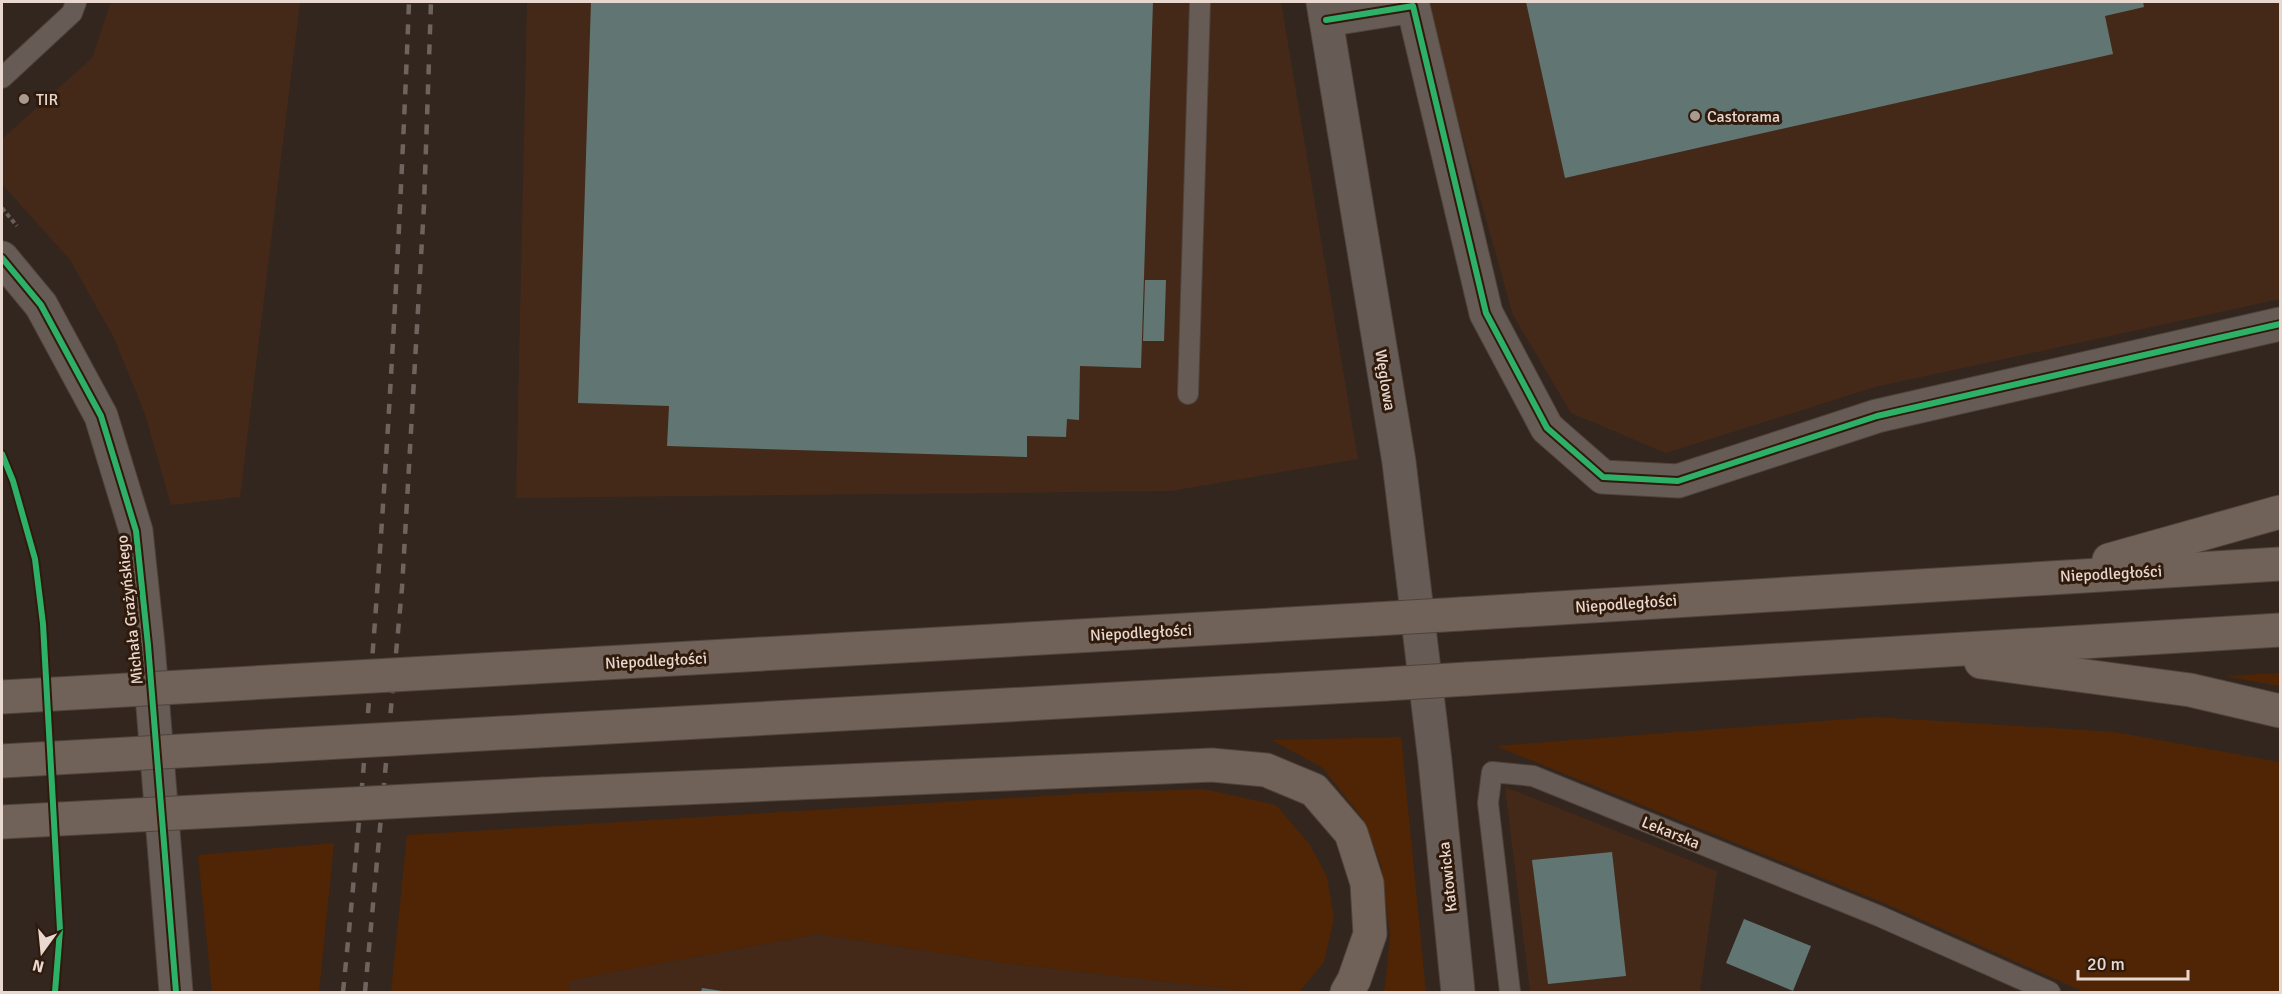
<svg xmlns="http://www.w3.org/2000/svg" width="2282" height="994" viewBox="0 0 2282 994" font-family="Signika,sans-serif">
<style>
.built{fill:#442919}
.green{fill:#502505}
.building{fill:#617672}
.lines{fill:none;stroke-linecap:round;stroke-linejoin:round}
.service-casing{stroke:#4f443d;stroke-width:22}
.minor-casing{stroke:#4f443d;stroke-width:35}
.tertiary-casing{stroke:#4f443d;stroke-width:35}
.motorway-casing{stroke:#4f443d;stroke-width:35}
.path{stroke:#685d58;stroke-width:4;stroke-dasharray:4.5 3;stroke-linecap:butt}
.service{stroke:#665c55;stroke-width:20}
.minor{stroke:#665c55;stroke-width:33}
.tertiary{stroke:#665c55;stroke-width:33}
.motorway{stroke:#706258;stroke-width:33}
.rail{stroke:#6e635e;stroke-width:4.5;stroke-dasharray:10 10;stroke-linecap:butt}
.motorway-bridge-casing{stroke:#4f443d;stroke-width:35;stroke-linecap:butt}
.motorway-bridge{stroke:#706258;stroke-width:33}
.cycleway-casing{stroke:#301a0c;stroke-width:10}
.cycleway{stroke:#2db169;stroke-width:6}
.poi-dot{fill:#a99a91;stroke:#301a0c;stroke-width:2}
.labels{text-anchor:middle;stroke-width:6;stroke-linejoin:round;paint-order:stroke}
.poi-label{font-size:16px;fill:#e8d8cf;stroke:#301a0c;text-anchor:start}
.street-label{font-size:16px;fill:#e8d8cf;stroke:#301a0c}
</style>
<rect width="100%" height="100%" fill="#33261e"/>
<g class="built">
<polygon points="111,2 300,2 240,497 171,505 145,414 114,338 70,260 2,184 2,139 92,58"/>
<polygon points="527,2 1281,2 1358,459 1171,491 516,498"/>
<polygon points="1425,2 2280,2 2280,299 1875,387 1666,453 1571,413 1513,315"/>
<polygon points="1505,787 1717,871 1700,992 1530,992"/>
<polygon points="818,934 1005,963 1240,990 1239,992 568,992 570,980"/>
</g>
<g class="green">
<polygon points="2280,673 2280,686 2224,676"/>
<polygon points="1875,717 2115,732 2280,762 2280,992 2084,992 1884,903 1496,746"/>
<polygon points="1401,737 1426,992 1382,992 1385,988 1390,935 1381,865 1363,819 1323,768 1272,740"/>
<polygon points="1203,789 1276,805 1310,845 1327,877 1334,918 1324,962 1299,992 1256,992 1005,963 818,934 571,980 568,992 391,992 407,835 1093,793"/>
<polygon points="334,843 319,992 212,992 198,855"/>
</g>
<g class="building">
<polygon points="591,2 1153,2 1141,368 1080,366 1079,420 1067,419 1066,437 1027,436 1027,457 667,446 669,406 578,403"/>
<polygon points="1526,2 2143,2 2144,7 2105,16 2113,54 1565,178"/>
<polygon points="1145,280 1166,280 1164,341 1143,341"/>
<polygon points="1612,852 1626,976 1548,984 1532,860"/>
<polygon points="1744,919 1811,946 1793,991 1726,963"/>
<polygon points="702,988 722,991 721,992 701,992"/>
</g>
<g class="lines">
<defs>
<g id="service">
<polyline points="2,78 72,13 76,2"/>
<polyline points="1188,394 1200,2"/>
<polyline points="1510,992 1488,803 1492,772 1533,776 1879,916 2050,992"/>
</g>
<g id="minor">
<polyline points="1326,20 1413,6 1486,313 1547,428 1603,477 1678,481 1877,416 2280,324"/>
<polyline points="2,258 41,305 101,416 136,531 148,645 176,992"/>
</g>
<polyline id="tertiary" points="1323,2 1399,462 1435,761 1458,992"/>
<g id="motorway">
<polyline points="2109,560 2280,512"/>
<polyline points="1461,614 2280,564"/>
<polyline points="1981,662 2190,690 2280,711"/>
<polyline points="534,667 1376,619"/>
<polyline points="1467,679 2280,630"/>
<polyline points="538,731 1386,684"/>
<polyline points="543,794 1212,765 1266,770 1314,790 1351,833 1367,883 1370,934 1354,980 1347,992"/>
</g>
</defs>
<use href="#service" class="service-casing"/>
<use href="#minor" class="minor-casing"/>
<use href="#tertiary" class="tertiary-casing"/>
<use href="#motorway" class="motorway-casing"/>
<polyline class="path" points="2,208 17,226"/>
<use href="#service" class="service"/>
<use href="#minor" class="minor"/>
<use href="#tertiary" class="tertiary"/>
<use href="#motorway" class="motorway"/>
<g class="rail">
<path d="M343,992C376,663 396,333 409,2"/>
<polyline points="365,992 402,588 424,205 431,2"/>
</g>
<defs>
<g id="motorway-bridge">
<polyline points="1376,619 1461,614"/>
<polyline points="1386,684 1467,679"/>
<polyline points="2,697 534,667"/>
<polyline points="2,761 538,731"/>
<polyline points="2,822 543,794"/>
</g>
</defs>
<use href="#motorway-bridge" class="motorway-bridge-casing"/>
<use href="#motorway-bridge" class="motorway-bridge"/>
<defs>
<g id="cycleway">
<polyline points="1326,20 1413,6 1486,313 1547,428 1603,477 1678,481 1877,416 2280,324"/>
<polyline points="2,258 41,305 101,416 136,531 148,645 176,992"/>
<polyline points="2,454 13,481 35,559 43,624 60,930 55,992"/>
</g>
</defs>
<use href="#cycleway" class="cycleway-casing"/>
<use href="#cycleway" class="cycleway"/>
</g>
<g class="poi-dot">
<circle cx="24" cy="99" r="6"/>
<circle cx="1695" cy="116" r="6"/>
</g>
<g class="labels">
<g class="poi-label">
<text x="36" y="105">TIR</text>
<text x="1707" y="122">Castorama</text>
</g>
<g class="street-label">
<text transform="translate(1386 380) rotate(81)" y="6">Węglowa</text>
<text transform="translate(2111 573) rotate(-3)" y="6">Niepodległości</text>
<text transform="translate(1626 603) rotate(-4)" y="6">Niepodległości</text>
<text transform="translate(129 610) rotate(-96)" y="6">Michała Grażyńskiego</text>
<text transform="translate(1141 632) rotate(-3)" y="6">Niepodległości</text>
<text transform="translate(656 660) rotate(-3)" y="6">Niepodległości</text>
<text transform="translate(1671 832) rotate(22)" y="6">Lekarska</text>
<text transform="translate(1447 877) rotate(-96)" y="6">Katowicka</text>
</g>
</g>
<rect width="2282" height="994" fill="none" stroke="#e8d8cf" stroke-width="6"/>
<g transform="translate(42 952) rotate(195)" stroke="#301a0c" stroke-width="4.5" paint-order="stroke">
<path d="M0-4.5L10 22L0 15L-10 22Z" fill="#e8d8cf"/>
<text y="-9" font-size="16" font-weight="bold" text-anchor="middle" fill="#e8d8cf">N</text>
</g>
<path d="M2078 970v9h110v-9" fill="none" stroke="#e8d8cf" stroke-width="3"/>
<text x="2087" y="970" font-size="18" fill="#e8d8cf" stroke="#301a0c" stroke-width="4.5" paint-order="stroke">20 m</text>
</svg>
